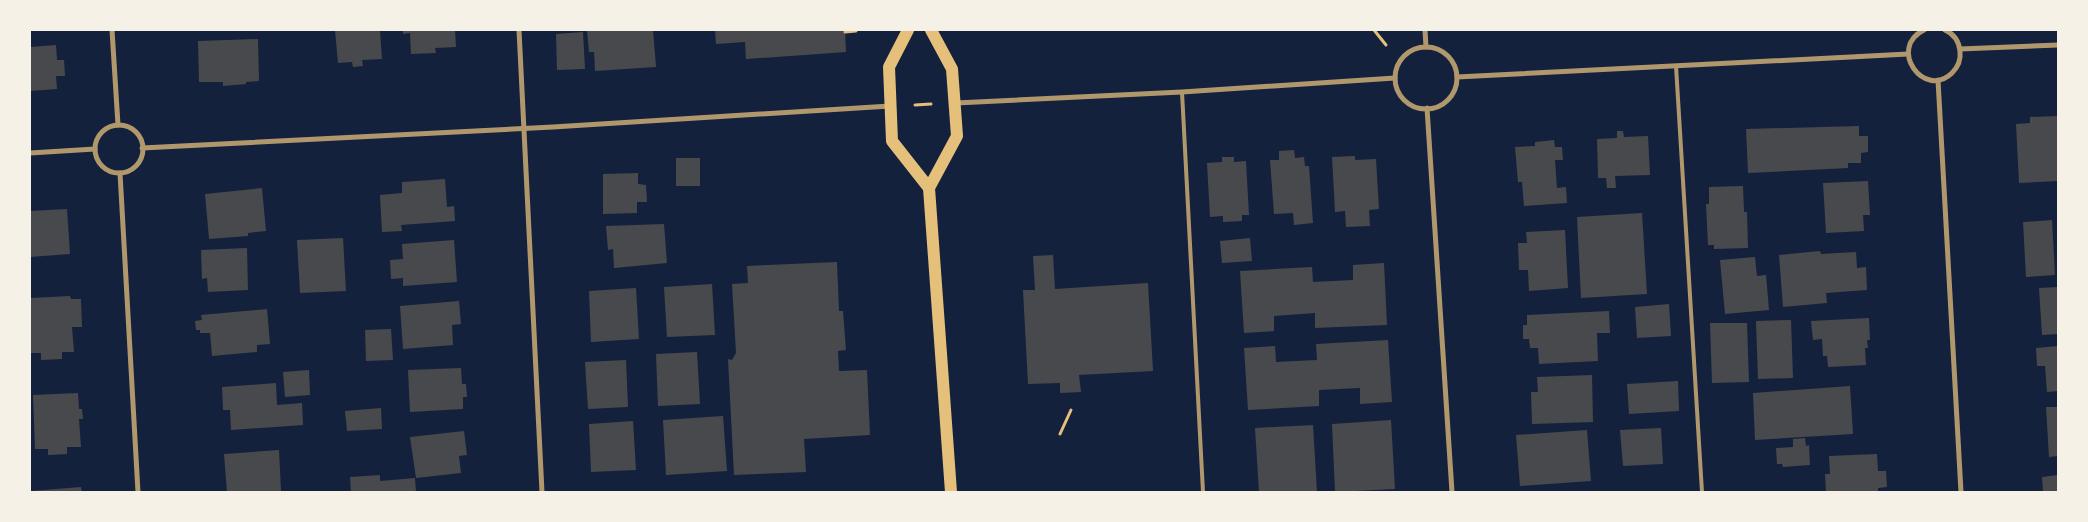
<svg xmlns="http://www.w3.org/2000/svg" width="2088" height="522" viewBox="0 0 2088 522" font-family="Ubuntu,sans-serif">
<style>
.building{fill:#48494c}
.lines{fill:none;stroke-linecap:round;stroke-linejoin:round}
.path{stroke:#e5c07b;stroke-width:3}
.service{stroke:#b1986c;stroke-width:4}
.minor{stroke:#b1986c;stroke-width:5}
.primary{stroke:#e5c07b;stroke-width:12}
</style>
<rect width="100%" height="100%" fill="#14213d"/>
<g class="building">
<polygon points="335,30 380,30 382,59 362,60 363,66 353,67 352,62 338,63"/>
<polygon points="403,30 455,30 456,47 435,48 436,53 411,54 410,33 403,34"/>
<polygon points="587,30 653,30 656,67 595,71 594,52 589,52"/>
<polygon points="715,30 845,30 846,52 746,59 745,42 716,44"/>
<polygon points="583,32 585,69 557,70 556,34"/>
<polygon points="258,39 259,81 246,82 246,84 223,86 223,82 199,82 198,41"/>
<polygon points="56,45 57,60 64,60 65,76 56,76 57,89 30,91 30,47"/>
<polygon points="2058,116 2058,181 2019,183 2016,124 2030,123 2030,117"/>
<polygon points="1859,126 1859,136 1868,136 1868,152 1861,153 1861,163 1848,163 1848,168 1748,173 1746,129"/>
<polygon points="1617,131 1623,131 1624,137 1648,136 1650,175 1615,176 1616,188 1607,188 1606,178 1598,178 1597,139 1617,138"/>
<polygon points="1554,140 1555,147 1562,147 1563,160 1555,160 1557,188 1566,187 1567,203 1524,206 1522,182 1518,182 1515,147 1535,146 1535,142"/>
<polygon points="1294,150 1295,158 1304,157 1305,166 1309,166 1313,223 1294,225 1293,213 1274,214 1270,160 1279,160 1279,151"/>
<polygon points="1355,156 1355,160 1376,159 1379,209 1369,210 1370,226 1346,227 1345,211 1335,212 1332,157"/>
<polygon points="1222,157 1234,157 1234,162 1246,161 1249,215 1242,215 1242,221 1223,222 1223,216 1210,217 1207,163 1222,162"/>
<rect x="676" y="158" width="24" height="28"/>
<polygon points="638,173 638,184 646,185 647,202 637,202 637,213 603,214 603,174"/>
<polygon points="445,179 447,207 454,206 455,221 401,225 402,231 382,232 380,195 402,193 402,182"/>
<polygon points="1868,181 1870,215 1863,215 1864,231 1826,233 1823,183"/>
<polygon points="1743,186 1744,212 1747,212 1748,248 1714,249 1714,245 1708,245 1706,204 1709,204 1709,187"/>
<polygon points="262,188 266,231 248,233 248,236 209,239 205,194"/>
<polygon points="67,209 70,254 30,257 30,211"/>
<polygon points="1642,213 1647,294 1581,298 1577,217"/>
<polygon points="2052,220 2055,275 2026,277 2023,222"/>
<polygon points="664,224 667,263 614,268 613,249 608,250 606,226"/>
<polygon points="1565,230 1568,288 1529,291 1528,270 1519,270 1518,243 1527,243 1526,232"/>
<polygon points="343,238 346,291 300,293 297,240"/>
<polygon points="1250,238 1252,261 1222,263 1220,241"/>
<polygon points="454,240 457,282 403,286 403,278 391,279 390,260 403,259 402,244"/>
<polygon points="247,248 248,290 208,292 207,278 202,279 201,250"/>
<polygon points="1820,251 1821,254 1856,252 1857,268 1866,267 1867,290 1826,293 1827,303 1783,307 1779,255"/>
<polygon points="1053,255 1055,289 1148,283 1153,371 1079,375 1081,392 1060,393 1060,383 1028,384 1023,290 1035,290 1033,256"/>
<polygon points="1755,257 1757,276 1766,275 1769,310 1725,314 1720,260"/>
<polygon points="837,262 839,311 843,311 846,350 838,351 839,371 867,370 870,435 804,439 806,472 734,475 728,359 732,360 736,353 732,284 748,283 747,266"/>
<polygon points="1384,263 1387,325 1315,328 1315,313 1274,316 1274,331 1244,333 1240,271 1312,267 1313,282 1353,280 1353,265"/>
<polygon points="712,284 715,335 667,337 664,287"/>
<polygon points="2058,287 2058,334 2042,335 2039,288"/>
<polygon points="636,288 639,339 591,342 589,291"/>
<polygon points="70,296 71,299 81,299 82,327 72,327 74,352 62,352 62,359 41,360 41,353 30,353 30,298"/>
<polygon points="459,301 461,324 452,325 453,345 403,349 400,306"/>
<polygon points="1669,304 1671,336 1637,338 1635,307"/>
<polygon points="267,309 270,344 257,345 257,352 212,356 210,333 200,333 200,330 196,330 195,321 202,320 201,315"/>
<polygon points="1609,311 1610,333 1597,333 1598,361 1539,364 1538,348 1530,348 1529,339 1523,339 1523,325 1527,325 1527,315"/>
<polygon points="1869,318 1870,340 1867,340 1868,348 1865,348 1866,365 1828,367 1827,356 1823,356 1822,339 1813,340 1811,321"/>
<polygon points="1791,320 1793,378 1758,379 1756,321"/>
<polygon points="1710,323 1747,323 1749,382 1712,383"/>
<polygon points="391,329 393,360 366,361 365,330"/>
<polygon points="1388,340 1392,402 1360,404 1360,388 1319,390 1319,406 1248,410 1244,348 1275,346 1276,362 1317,360 1316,344"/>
<polygon points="2058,346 2058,391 2047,392 2045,366 2037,366 2036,348"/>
<polygon points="697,352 700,404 658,406 656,354"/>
<polygon points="626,360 628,407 588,409 585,362"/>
<polygon points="461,368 462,384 466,384 467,397 463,397 463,409 410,412 408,370"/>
<polygon points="309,370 310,395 285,397 283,372"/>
<polygon points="1592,375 1593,422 1532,424 1531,392 1538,392 1537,377"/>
<polygon points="1678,381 1679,411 1629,414 1627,384"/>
<polygon points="276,383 277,405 302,403 303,425 231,430 230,410 223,410 222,387"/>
<polygon points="1850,386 1853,434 1755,440 1753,393"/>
<polygon points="78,393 79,409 82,409 83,419 79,419 81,447 67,447 67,454 48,455 48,449 35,449 33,395"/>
<polygon points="2046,407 2058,407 2058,456 2049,457"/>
<polygon points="381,408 382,429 347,431 345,411"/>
<polygon points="723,416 727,471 666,475 663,420"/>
<polygon points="1391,420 1395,489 1335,492 1332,424"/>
<polygon points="633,421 636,470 591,472 589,424"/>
<polygon points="1313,425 1317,492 1259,492 1255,428"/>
<polygon points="1661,428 1663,464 1623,466 1620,430"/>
<polygon points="1587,430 1591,481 1520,486 1516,435"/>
<polygon points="464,431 467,455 459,456 461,473 416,478 410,437"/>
<polygon points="1805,438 1806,446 1809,445 1810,465 1783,467 1782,464 1777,464 1776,448 1793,447 1793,439"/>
<polygon points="279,450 281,491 227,492 224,454"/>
<polygon points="1877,454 1878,471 1886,471 1887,487 1878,488 1878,492 1826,492 1825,474 1830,474 1829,456"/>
<polygon points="380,475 380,481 415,478 416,492 351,492 350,477"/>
<polygon points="2058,475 2058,492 2043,492 2042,477"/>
<polygon points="81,487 82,492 31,492 31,491"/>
</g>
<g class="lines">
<g class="path">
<polyline points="1374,30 1386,45"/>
<polyline points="845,32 856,31"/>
<polyline points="915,105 931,104"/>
<polyline points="1060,434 1071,410"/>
</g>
<g class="service">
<polyline points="1676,66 1702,492"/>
<polyline points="1182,92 1203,492"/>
</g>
<g class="minor">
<polyline points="112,30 118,125"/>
<polyline points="519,30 542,492"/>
<polyline points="1425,30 1426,47"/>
<path d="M1924,30C1887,48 1924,100 1952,73C1958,67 1961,59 1960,51C1959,42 1954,34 1945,30"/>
<circle cx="1426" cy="78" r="31"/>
<polyline points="1960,49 2058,45"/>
<polyline points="1457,77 1908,54"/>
<polyline points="1938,80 1961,492"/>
<polyline points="956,103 1182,92 1395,78"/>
<polyline points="1427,108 1452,492"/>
<circle cx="119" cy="149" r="24"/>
<polyline points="142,148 553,127 890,106"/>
<polyline points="30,153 95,149"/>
<polyline points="120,173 138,492"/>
</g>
<g class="primary">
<polyline points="908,30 889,67 892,141 929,188"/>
<polyline points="931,30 952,69 957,136 929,188 951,492"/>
</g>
</g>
<rect width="2088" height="522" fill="none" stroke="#f6f1e7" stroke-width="62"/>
</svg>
